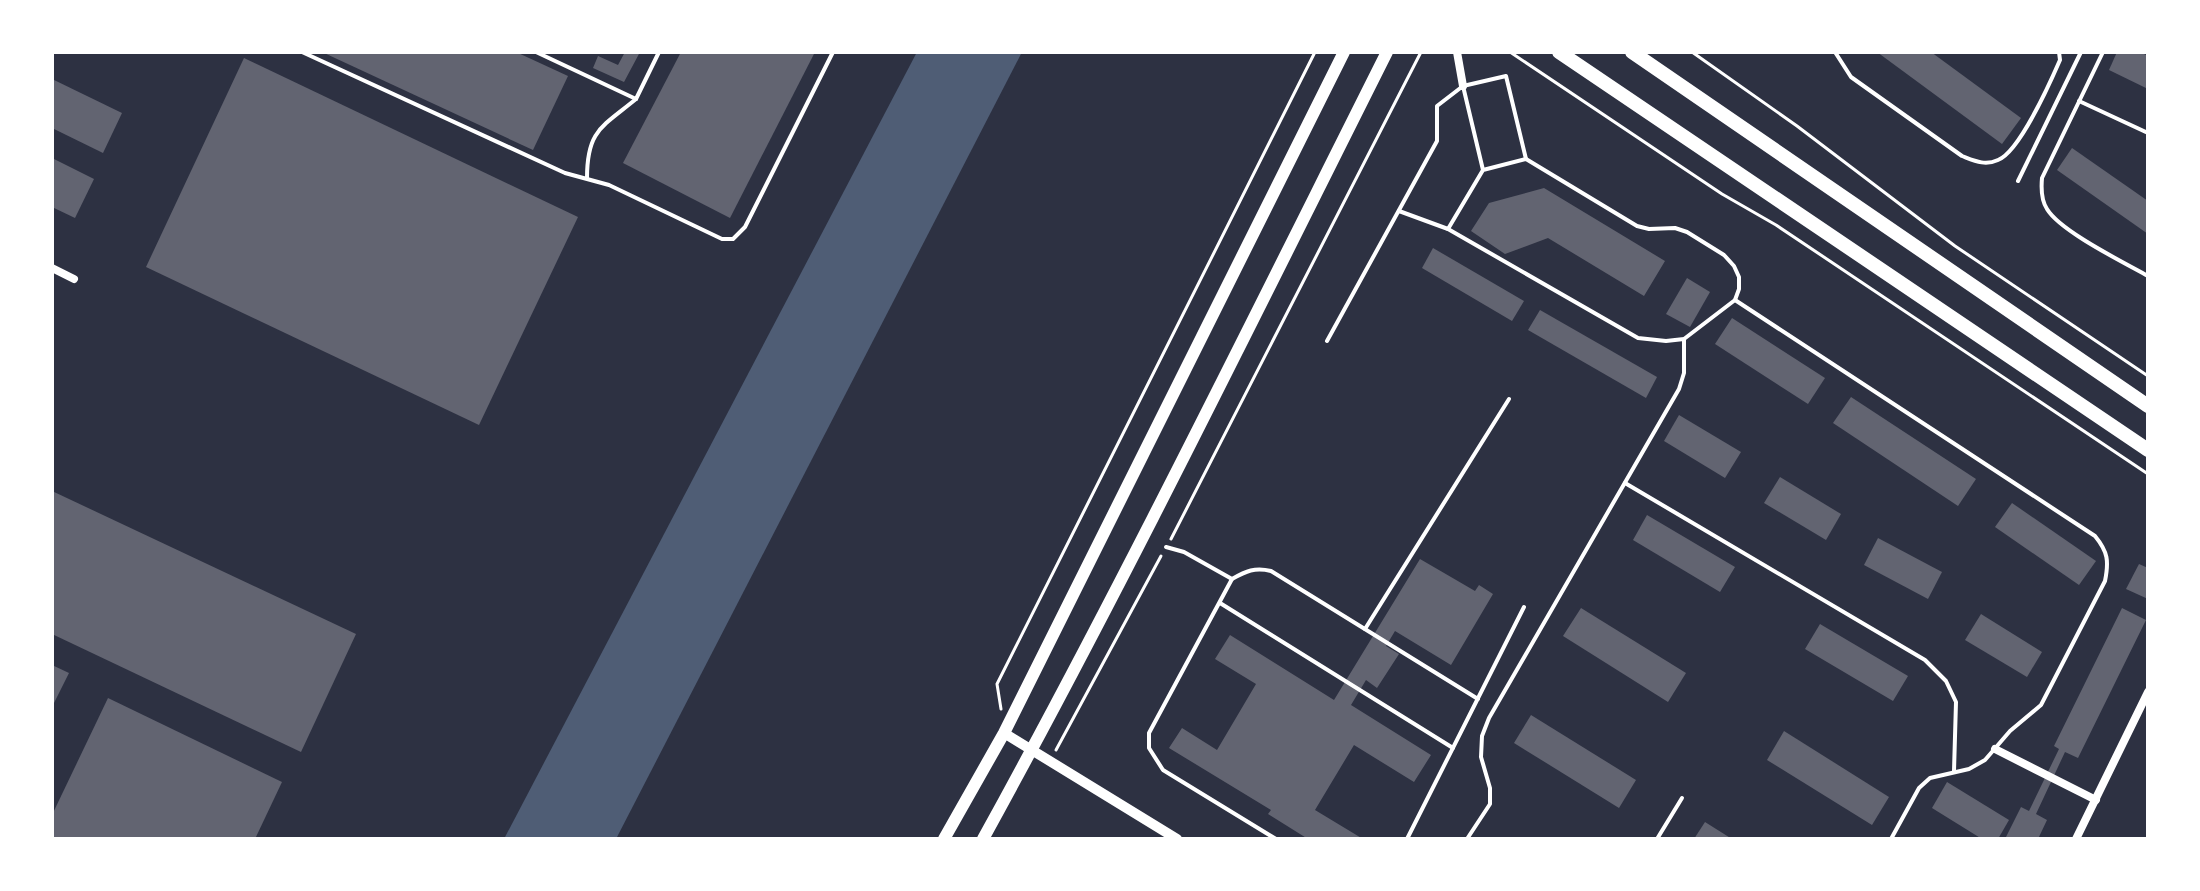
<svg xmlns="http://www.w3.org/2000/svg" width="2200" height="891" viewBox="0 0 2200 891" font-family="'Space Grotesk',sans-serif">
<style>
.water{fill:#4f5d75}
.building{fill:#626471}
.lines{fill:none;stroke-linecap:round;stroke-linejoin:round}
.path{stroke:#fff;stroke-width:3}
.service{stroke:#fff;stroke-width:4}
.minor{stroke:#fff;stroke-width:8}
.tertiary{stroke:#fff;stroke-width:10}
.secondary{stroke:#fff;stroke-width:12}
.primary{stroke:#fff;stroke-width:14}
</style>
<rect width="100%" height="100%" fill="#2d3142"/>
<polygon class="water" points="917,52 1022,52 616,839 504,839"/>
<g class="building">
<polygon points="322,52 516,52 568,76 533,150"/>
<polygon points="625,52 640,52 624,82 593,68 598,56 618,65"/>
<polygon points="681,52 815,52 730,218 623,163"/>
<polygon points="1877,52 1931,52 2021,118 2002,144"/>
<polygon points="2117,52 2140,52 2148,56 2148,89 2109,70"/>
<polygon points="244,58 578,217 479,425 146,267"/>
<polygon points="52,79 122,113 103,153 52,128"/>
<polygon points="2072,148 2148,201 2148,234 2057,170"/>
<polygon points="52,158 94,179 75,218 52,207"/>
<polygon points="1544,188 1665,261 1644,296 1548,238 1505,254 1471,231 1489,203"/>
<polygon points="1433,248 1524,301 1512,321 1422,268"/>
<polygon points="1687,278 1710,292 1690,327 1666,314"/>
<polygon points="1540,310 1657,377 1646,398 1528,330"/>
<polygon points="1732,318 1825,378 1808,404 1715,344"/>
<polygon points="1851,397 1976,479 1958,506 1833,423"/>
<polygon points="1679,415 1741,452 1725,478 1664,441"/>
<polygon points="1780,477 1841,514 1826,540 1764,503"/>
<polygon points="52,491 356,634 301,752 52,634"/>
<polygon points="2012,503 2096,561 2079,585 1995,527"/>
<polygon points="1647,515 1735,567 1720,592 1633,540"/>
<polygon points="1878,538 1942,572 1928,599 1864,565"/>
<polygon points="1420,559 1475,591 1479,585 1493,594 1451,665 1395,631 1386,646 1399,654 1377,688 1366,680 1351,705 1431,755 1414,782 1354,745 1315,810 1363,839 1308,839 1268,814 1271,810 1169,748 1182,728 1217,750 1256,684 1215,659 1230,635 1334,700"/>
<polygon points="2139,564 2148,568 2148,599 2126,589"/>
<polygon points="1581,608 1686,673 1668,702 1563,636"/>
<polygon points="2122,608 2146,620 2078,758 2065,752 2036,814 2047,820 2038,839 2005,839 2021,807 2029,811 2059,749 2054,746"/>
<polygon points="1981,614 2042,652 2027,677 1965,640"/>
<polygon points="1820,624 1908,676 1893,701 1805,649"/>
<polygon points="52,665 69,673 52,707"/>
<polygon points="108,698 282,782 255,839 52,839 52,815"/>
<polygon points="1531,715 1636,780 1619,808 1514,743"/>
<polygon points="1784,731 1889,797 1872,825 1767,760"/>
<polygon points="1947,782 2009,820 1998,839 1982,839 1932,808"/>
<polygon points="1705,822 1732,839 1694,839"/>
</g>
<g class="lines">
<g class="path">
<polyline points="1510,52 1722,194 1776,225 2148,474"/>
<polyline points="1692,52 1797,126 1955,246 2148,376"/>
<polyline points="1964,52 1979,52"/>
<polyline points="1171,539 1421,52"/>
<polyline points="1001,709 997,684 1315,52"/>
<polyline points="1056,750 1161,556"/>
</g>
<g class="service">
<polyline points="302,52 565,173 609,185 722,239 733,239 745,227 833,52"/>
<polyline points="536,52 636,99 659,52"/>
<path d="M1835,52L1851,77L1962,156C1975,161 1985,166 1998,160C2019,152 2050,83 2060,60L2059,52"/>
<path d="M2103,52L2042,178C2041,189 2041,200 2047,209C2060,231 2123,262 2148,276"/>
<polyline points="2079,101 2148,133"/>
<path d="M587,178C587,130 602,127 636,99"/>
<polyline points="2018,181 2081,52"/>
<polyline points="1399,211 1448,229 1638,338 1666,341 1684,339 1735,300 1739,289 1739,277 1734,266 1724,255 1687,232 1675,228 1649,229 1637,226 1526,159"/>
<polyline points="1448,229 1483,170 1463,86 1506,76 1526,159 1483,170"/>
<path d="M1735,300L2095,536C2108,552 2109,561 2105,581L2041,705L2010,731L1985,760L1969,769L1930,778L1919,788L1891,839"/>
<polyline points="1327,341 1437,141 1437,106 1463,86"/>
<polyline points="1625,483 1925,660 1946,681 1956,702 1954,771"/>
<polyline points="1166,547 1184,552 1232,579"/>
<polyline points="1220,603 1453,748"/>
<polyline points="1365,629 1509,399"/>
<path d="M1276,839L1163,770L1149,748V733L1232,579C1246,571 1255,567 1271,571L1478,699"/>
<polyline points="1407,839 1524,607"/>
<polyline points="1467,839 1490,804 1490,788 1481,757 1482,736 1489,718 1679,389 1684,373 1684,339"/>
<polyline points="1657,839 1682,798"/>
</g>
<g class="minor">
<polyline points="1457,52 1463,86"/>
<polyline points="52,268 74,279"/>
<polyline points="1995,749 2096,800"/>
<polyline points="2076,839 2148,692"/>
</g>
<polyline class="tertiary" points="1004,733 1177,839"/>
<g class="secondary">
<polyline points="944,839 1004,733 1344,52"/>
<path d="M983,839C1125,581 1255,315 1387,52"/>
</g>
<g class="primary">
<polyline points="1559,52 2148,450"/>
<polyline points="1632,52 2148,406"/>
</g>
</g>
<rect width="2200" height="891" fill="none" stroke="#ffffff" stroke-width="108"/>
</svg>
